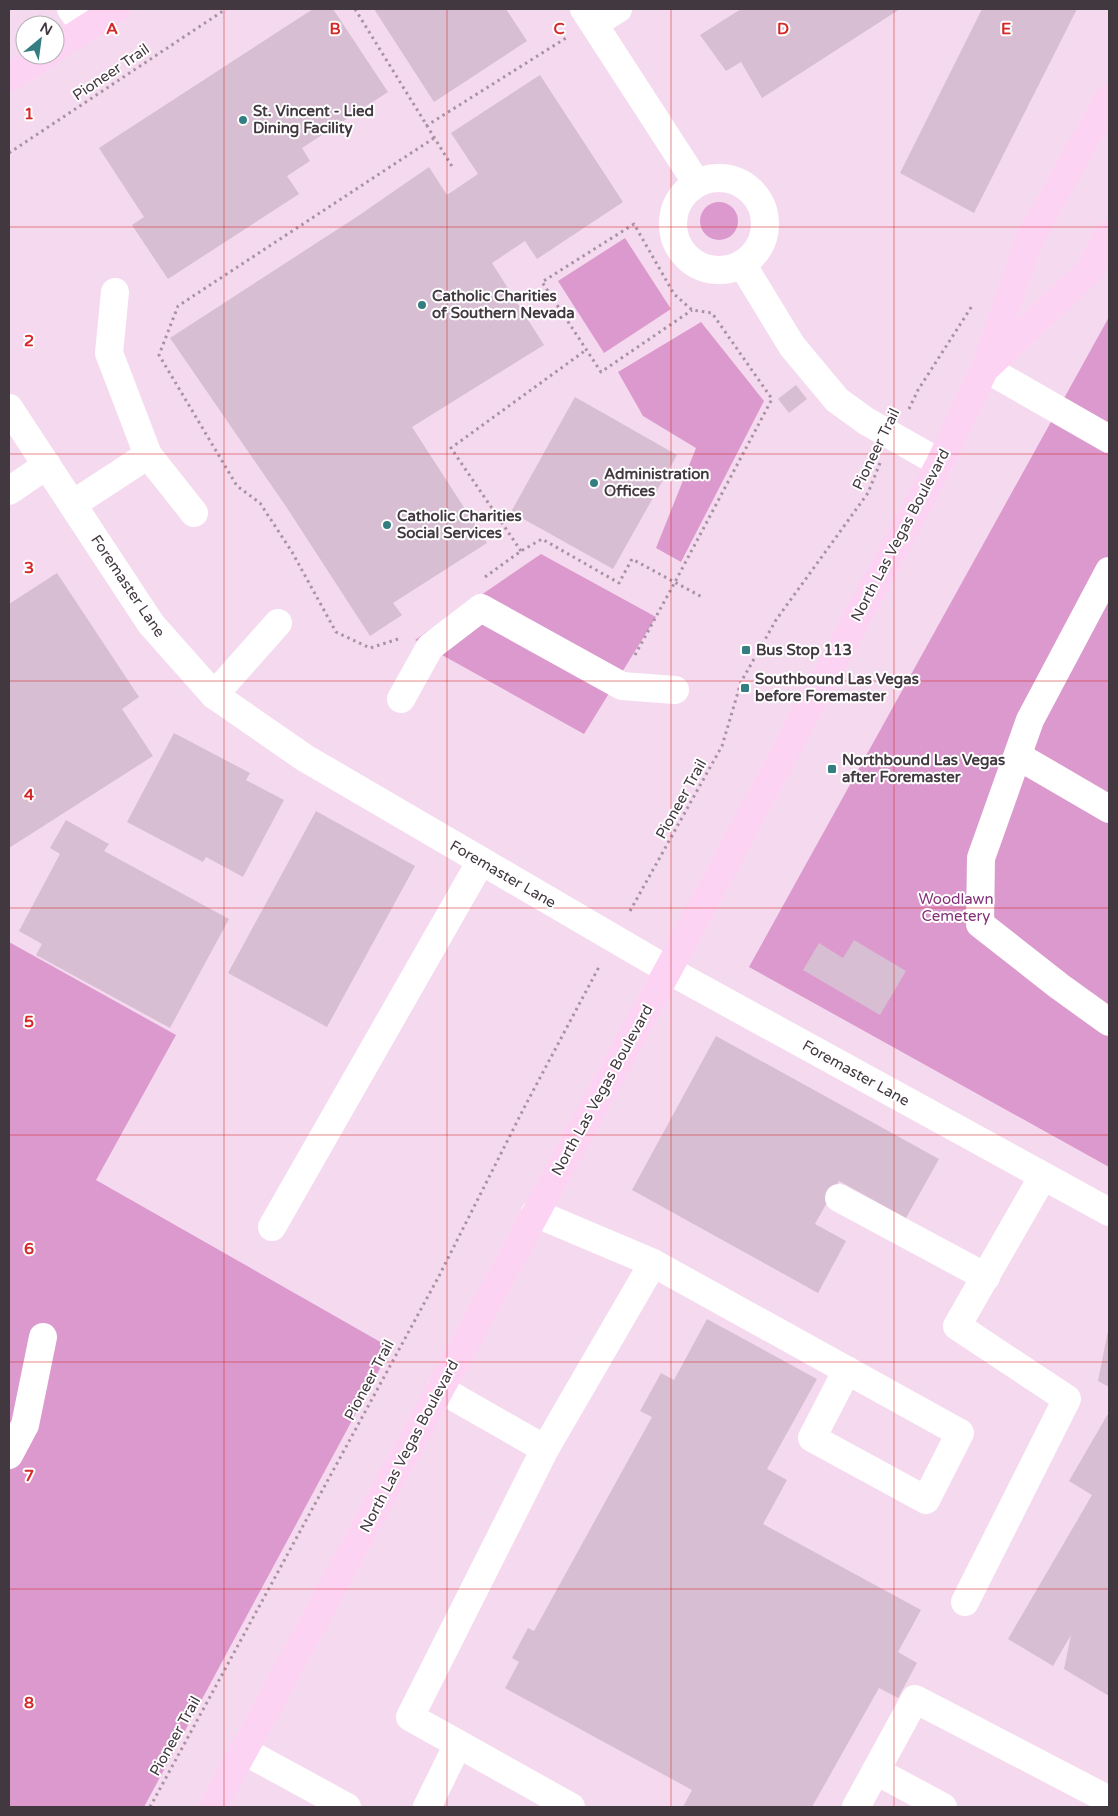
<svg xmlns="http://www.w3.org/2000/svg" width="1118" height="1816" viewBox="0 0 1118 1816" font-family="'Varela Round',sans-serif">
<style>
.green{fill:#dc99ce}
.building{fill:#d8bed2}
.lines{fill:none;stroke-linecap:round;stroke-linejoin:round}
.path{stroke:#a793a2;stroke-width:3;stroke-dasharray:2.5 4;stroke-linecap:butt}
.minor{stroke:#fff;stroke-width:28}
.major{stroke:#fdd3f4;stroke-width:28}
.grid{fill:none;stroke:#d62828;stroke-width:1;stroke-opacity:0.55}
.poi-dot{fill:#347d81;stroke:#fff;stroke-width:2}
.labels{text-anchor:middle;stroke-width:4;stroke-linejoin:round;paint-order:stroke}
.street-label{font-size:15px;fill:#423840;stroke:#fff}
.poi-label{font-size:15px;font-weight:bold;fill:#423840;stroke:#fff;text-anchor:start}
.park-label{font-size:15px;fill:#843278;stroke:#fff}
.grid-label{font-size:16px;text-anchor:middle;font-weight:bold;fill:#d62828;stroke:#fff;stroke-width:4;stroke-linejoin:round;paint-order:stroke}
</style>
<rect width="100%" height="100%" fill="#f5daef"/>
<g class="green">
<circle cx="719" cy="221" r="19"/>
<polygon points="625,238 671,309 604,353 558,281"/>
<polygon points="1109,317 1109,1167 749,967"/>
<polygon points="701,322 764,401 681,562 656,548 696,448 643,416 618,372"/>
<polygon points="541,554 656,617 584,734 415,640"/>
<polygon points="9,942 176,1035 96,1180 391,1348 144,1807 9,1807"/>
</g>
<g class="building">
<polygon points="313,9 333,9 388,92 302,148 310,161 287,176 299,194 168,279 132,225 144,217 99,148"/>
<polygon points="374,9 506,9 527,41 434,102"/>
<polygon points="741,9 900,9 762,98 741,62 726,71 700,35"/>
<polygon points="982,9 1077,9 974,213 900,173"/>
<polygon points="540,75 623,202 537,259 525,241 492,263 544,345 412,427 487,543 393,603 402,615 370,636 287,508 170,338 358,216 429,167 447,195 478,174 451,133"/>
<polygon points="796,385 807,399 789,413 778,399"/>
<polygon points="575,397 677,455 613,569 511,512"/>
<polygon points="57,573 139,697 122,709 153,756 9,848 9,604"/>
<polygon points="174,733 250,773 246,780 284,800 243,877 206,857 203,862 127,822"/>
<polygon points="316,811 415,866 327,1027 228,973"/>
<polygon points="66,820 109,844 104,851 229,919 170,1028 36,955 42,944 19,931 60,854 50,848"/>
<polygon points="854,940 906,971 880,1015 803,970 819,943 843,958"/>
<polygon points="716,1036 939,1159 906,1218 839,1181 815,1224 846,1241 818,1293 632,1190"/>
<polygon points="707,1319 817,1379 767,1469 787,1480 763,1524 921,1610 898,1652 917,1663 898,1698 879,1688 812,1807 683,1807 692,1790 505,1688 519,1662 512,1658 528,1628 534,1631 652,1417 640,1411 661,1373 674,1380"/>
<polygon points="1108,1331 1109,1331 1109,1387 1098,1381"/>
<polygon points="1109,1412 1109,1696 1064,1669 1071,1635 1053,1666 1008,1639 1092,1495 1069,1481"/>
</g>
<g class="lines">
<g class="path">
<polyline points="355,9 453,168"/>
<polyline points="426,126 566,38"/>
<polyline points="9,153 226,9"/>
<polyline points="909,409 918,390 972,306"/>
<polyline points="521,551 451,448 586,350"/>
<polyline points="485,577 521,551 542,539 619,583 632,559 702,597"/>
<polyline points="398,639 370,648 336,632 292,552 260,503 237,486 159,355 178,306 434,138"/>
<polyline points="635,655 675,582 772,399 712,313 692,310 674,294 634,224 542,282 601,372 692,310"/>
<polyline points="630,911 722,746 741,682 776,620 868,493 880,463"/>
<polyline points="150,1807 439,1276 525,1106 600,965"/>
</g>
<g class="minor">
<polyline points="71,9 86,28"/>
<polyline points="584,9 696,182"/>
<polyline points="594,24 618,9"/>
<circle cx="719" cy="224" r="46"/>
<polyline points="742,264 792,346 837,400 866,421 940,463"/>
<polyline points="985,368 1109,439"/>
<polyline points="9,408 151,624 214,695 305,758 668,970 1109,1212"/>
<polyline points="148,455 194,513"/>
<polyline points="9,491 47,465"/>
<polyline points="73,504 148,455 109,353 115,292"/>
<polyline points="1109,571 1030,720 981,858 980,924 1059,986 1109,1022"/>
<polyline points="214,695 278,623"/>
<polyline points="401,699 430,647 481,608 622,686 675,690"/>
<polyline points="1018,756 1109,809"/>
<polyline points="839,1198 986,1277"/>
<polyline points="535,1213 653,1263 960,1433 926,1500 812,1438 847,1370"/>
<polyline points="272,1227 481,861"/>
<polyline points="440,1389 545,1449 653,1263"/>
<polyline points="545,1449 410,1717 571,1807"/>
<polyline points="9,1455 25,1425 43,1337"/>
<polyline points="965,1602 1067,1399 957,1326 1043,1176"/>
<polyline points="244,1751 347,1807"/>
<polyline points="876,1771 943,1807"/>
<polyline points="427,1807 458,1744"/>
<polyline points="856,1807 915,1699 1109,1800"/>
</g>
<g class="major">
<polyline points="55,48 116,9"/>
<polyline points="9,78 45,55"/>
<polyline points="988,366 1089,271 1109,234"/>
<polyline points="213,1807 668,970 940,463 985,368 1029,240 1109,98"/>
</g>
</g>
<path class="grid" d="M224,9V1807M447,9V1807M671,9V1807M894,9V1807M9,227H1109M9,454H1109M9,681H1109M9,908H1109M9,1135H1109M9,1362H1109M9,1589H1109"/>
<g class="poi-dot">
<circle cx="243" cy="120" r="5"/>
<circle cx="422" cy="305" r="5"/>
<circle cx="594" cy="483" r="5"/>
<circle cx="387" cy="525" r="5"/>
<rect x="741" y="645" width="10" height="10" rx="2.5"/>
<rect x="740" y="683" width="10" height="10" rx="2.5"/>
<rect x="827" y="764" width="10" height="10" rx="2.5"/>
</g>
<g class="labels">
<g class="street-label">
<text transform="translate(111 72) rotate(-34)" y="5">Pioneer Trail</text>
<text transform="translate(876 449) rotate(-64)" y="5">Pioneer Trail</text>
<text transform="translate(900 535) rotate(-62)" y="5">North Las Vegas Boulevard</text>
<text transform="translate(128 586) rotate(56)" y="5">Foremaster Lane</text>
<text transform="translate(681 799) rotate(-61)" y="5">Pioneer Trail</text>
<text transform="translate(503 874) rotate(30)" y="5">Foremaster Lane</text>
<text transform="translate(856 1073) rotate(29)" y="5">Foremaster Lane</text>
<text transform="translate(602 1090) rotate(-61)" y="5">North Las Vegas Boulevard</text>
<text transform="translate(369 1380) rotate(-62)" y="5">Pioneer Trail</text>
<text transform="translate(409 1446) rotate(-62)" y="5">North Las Vegas Boulevard</text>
<text transform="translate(175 1736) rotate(-61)" y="5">Pioneer Trail</text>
</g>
<g class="poi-label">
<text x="253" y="116">St. Vincent - Lied<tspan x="253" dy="17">Dining Facility</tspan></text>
<text x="432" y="301">Catholic Charities<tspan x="432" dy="17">of Southern Nevada</tspan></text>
<text x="604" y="479">Administration<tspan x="604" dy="17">Offices</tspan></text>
<text x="397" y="521">Catholic Charities<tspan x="397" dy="17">Social Services</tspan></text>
<text x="756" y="655">Bus Stop 113</text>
<text x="755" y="684">Southbound Las Vegas<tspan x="755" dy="17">before Foremaster</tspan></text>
<text x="842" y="765">Northbound Las Vegas<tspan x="842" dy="17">after Foremaster</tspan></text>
</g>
<g class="park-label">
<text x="956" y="904">Woodlawn<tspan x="956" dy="17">Cemetery</tspan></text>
</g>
</g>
<g class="grid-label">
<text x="112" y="34">A</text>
<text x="335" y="34">B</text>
<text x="559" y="34">C</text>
<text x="783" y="34">D</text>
<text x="1006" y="34">E</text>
<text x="29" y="119">1</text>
<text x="29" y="346">2</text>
<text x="29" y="573">3</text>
<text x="29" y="800">4</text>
<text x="29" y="1027">5</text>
<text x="29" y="1254">6</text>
<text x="29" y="1481">7</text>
<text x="29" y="1708">8</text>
</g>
<rect width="1118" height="1816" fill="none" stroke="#423840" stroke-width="20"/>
<g transform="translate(40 40) rotate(29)"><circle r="24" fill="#ffffff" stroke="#b3afb3"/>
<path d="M0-4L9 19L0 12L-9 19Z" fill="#347d81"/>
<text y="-8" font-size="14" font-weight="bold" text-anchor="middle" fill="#423840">N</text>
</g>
</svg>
